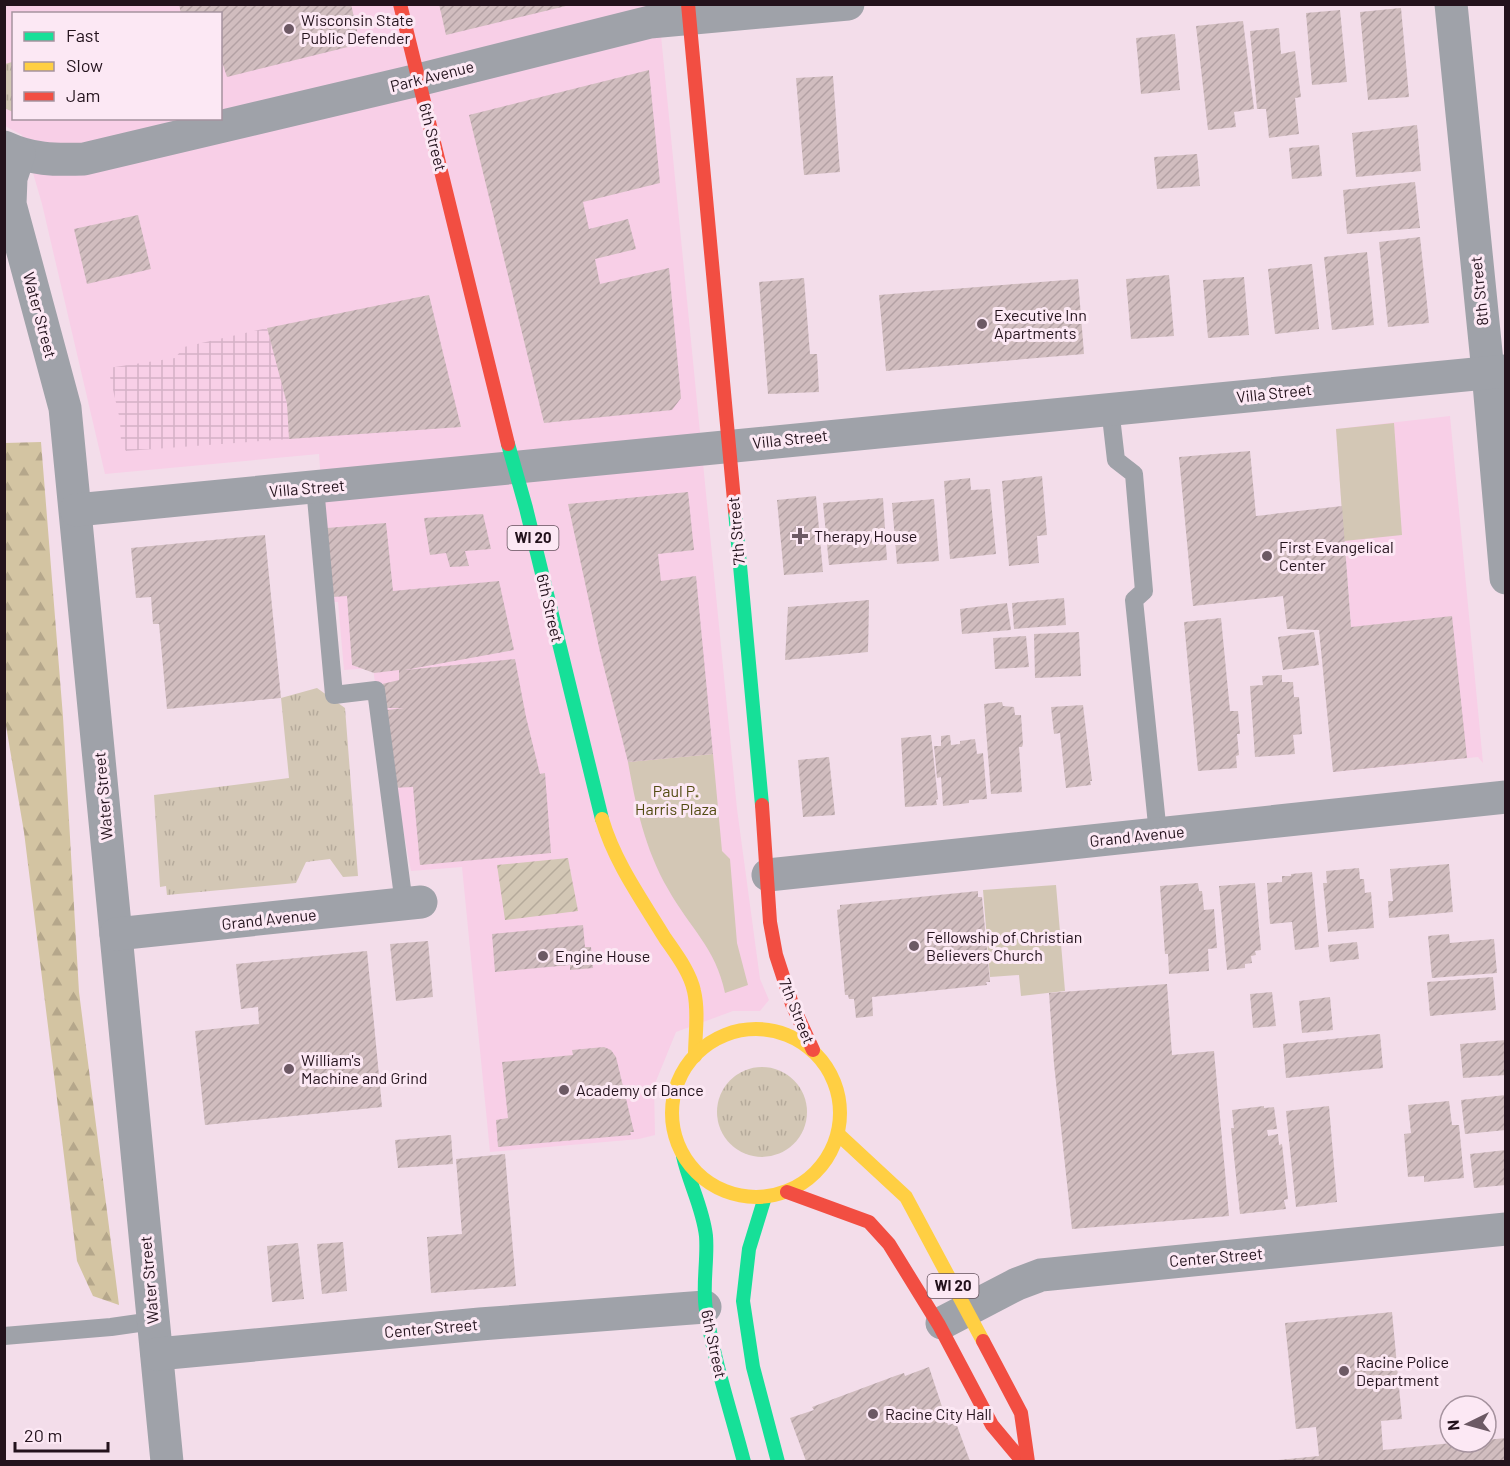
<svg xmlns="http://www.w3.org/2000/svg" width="1510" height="1466" viewBox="0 0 1510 1466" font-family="Barlow,sans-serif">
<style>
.built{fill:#f8cfe7;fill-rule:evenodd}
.industrial{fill:url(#industrial-grid)}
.grass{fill:url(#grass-tufts)}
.forest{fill:url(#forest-firs)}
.park{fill:#d3c7b5}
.garden{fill:url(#garden-furrows)}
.building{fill:url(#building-hatch)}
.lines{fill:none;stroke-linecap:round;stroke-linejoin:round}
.lane{stroke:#9fa2a9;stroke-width:18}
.street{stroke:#9fa2a9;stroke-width:33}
.fast{stroke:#16e098;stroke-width:14}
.slow{stroke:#ffcf43;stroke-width:14}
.jam{stroke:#f24e42;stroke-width:14}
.poi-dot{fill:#6c5964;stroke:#fce8f4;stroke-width:2}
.labels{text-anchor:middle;stroke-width:6;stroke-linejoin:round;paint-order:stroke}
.shield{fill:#fce8f4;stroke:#64525d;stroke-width:1.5}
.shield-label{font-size:15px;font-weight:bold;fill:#23121c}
.poi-label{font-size:16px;fill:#23121c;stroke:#fce8f4;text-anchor:start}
.street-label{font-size:16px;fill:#23121c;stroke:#fce8f4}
.park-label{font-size:16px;fill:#524b12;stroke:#fce8f4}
</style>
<defs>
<pattern id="industrial-grid" width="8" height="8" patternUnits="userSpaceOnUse" patternTransform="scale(1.5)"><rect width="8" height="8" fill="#f8cfe7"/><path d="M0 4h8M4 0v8" fill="none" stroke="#d4b1c6"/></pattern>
<pattern id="grass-tufts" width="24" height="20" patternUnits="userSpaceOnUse" patternTransform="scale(1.5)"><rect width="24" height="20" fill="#d3c7b5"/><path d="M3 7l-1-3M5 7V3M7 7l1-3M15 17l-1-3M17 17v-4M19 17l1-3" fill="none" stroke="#b5aa9b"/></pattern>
<pattern id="forest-firs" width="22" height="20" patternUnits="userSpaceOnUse" patternTransform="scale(1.5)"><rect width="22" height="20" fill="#d3c4a2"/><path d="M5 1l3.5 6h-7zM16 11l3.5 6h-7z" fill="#b5a78b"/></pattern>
<pattern id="garden-furrows" width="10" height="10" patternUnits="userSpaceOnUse" patternTransform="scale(1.5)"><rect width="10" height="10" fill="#d3c7b5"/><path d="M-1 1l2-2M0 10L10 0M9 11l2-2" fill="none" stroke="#b5aa9b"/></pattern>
<pattern id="building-hatch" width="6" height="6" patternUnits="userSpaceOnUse" patternTransform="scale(1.5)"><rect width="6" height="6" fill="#d1bdbf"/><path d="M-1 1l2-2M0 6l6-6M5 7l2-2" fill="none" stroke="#b3a1a4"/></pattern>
</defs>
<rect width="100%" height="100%" fill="#f3ddea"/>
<g class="built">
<path d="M4,5H658L737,809L760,979L769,1000L760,1011H733L676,1032L654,1086L655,1135L639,1139L490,1152L462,867L411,871L381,713L379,711L373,668L344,670L338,602H330L319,454L105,474L42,204L22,135L5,126ZM14,14H220V118H14Z"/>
<polygon points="1450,416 1483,763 1478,757 1333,772 1337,763 1319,630 1351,626 1336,429"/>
</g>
<polygon class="industrial" points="267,328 287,404 289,439 126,451 121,442 120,420 108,368 175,358 184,347"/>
<g class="grass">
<polygon points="12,62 14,68 13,112 4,108 5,64"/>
<polygon points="317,688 345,708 358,876 343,877 330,859 306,862 296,883 167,895 166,886 160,887 154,795 289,778 281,698"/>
<circle cx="762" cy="1112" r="45"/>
</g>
<polygon class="forest" points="41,442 63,717 79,992 119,1305 93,1296 77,1261 24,832 5,720 5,443"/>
<g class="park">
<polygon points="1394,423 1402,535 1344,541 1336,429"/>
<path d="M713,754L722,851L730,859L737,943L748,985L725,993C716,948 689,927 668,889C645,849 636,807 628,762Z"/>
<polygon points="1056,885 1065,991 1021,996 1019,975 990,977 983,890"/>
</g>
<polygon class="garden" points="568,858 578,911 505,920 497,865"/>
<g class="building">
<polygon points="179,4 351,4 360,44 227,77 220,56 220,14 181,14"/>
<polygon points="439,4 570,4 570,5 446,35"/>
<polygon points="1401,8 1409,97 1368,100 1360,12"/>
<polygon points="1340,10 1347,82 1312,85 1306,13"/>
<polygon points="1243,21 1254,109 1234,112 1236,127 1208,130 1196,26"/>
<polygon points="1279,28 1281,54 1295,51 1301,97 1295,98 1299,134 1269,138 1266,109 1257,109 1250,31"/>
<polygon points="1175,34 1180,90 1141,94 1136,38"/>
<polygon points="649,70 660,183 583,202 589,229 628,219 636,249 595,259 600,284 669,268 681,398 672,410 544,423 469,115"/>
<polygon points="833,76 840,172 804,175 796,78"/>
<polygon points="1417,125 1421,171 1356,177 1352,133"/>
<polygon points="1319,145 1322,176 1292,179 1289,148"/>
<polygon points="1197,154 1200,186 1157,189 1154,157"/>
<polygon points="1415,182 1420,228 1347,234 1343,190"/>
<polygon points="138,215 151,269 87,284 74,229"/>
<polygon points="1420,237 1429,323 1388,327 1379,242"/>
<polygon points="1367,252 1374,325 1332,330 1324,257"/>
<polygon points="1312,264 1319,329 1275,334 1268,269"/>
<polygon points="1169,275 1174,336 1131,339 1126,279"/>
<polygon points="1244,277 1249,335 1208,338 1203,280"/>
<polygon points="804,278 810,354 817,354 819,392 768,394 759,282"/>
<polygon points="1078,279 1084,354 886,371 879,295"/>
<polygon points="429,295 461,427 289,439 287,404 267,328"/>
<polygon points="1250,451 1256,516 1342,506 1351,627 1452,616 1467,758 1333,772 1319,630 1287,629 1283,596 1193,606 1179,457"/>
<polygon points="1042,476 1047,535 1037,536 1039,563 1009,566 1002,481"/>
<polygon points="970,478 971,490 990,489 996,554 950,559 944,481"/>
<polygon points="688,492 694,550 658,554 661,581 696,576 713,754 628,762 600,652 568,504"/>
<polygon points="816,496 823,572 784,575 777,500"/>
<polygon points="883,498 887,560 829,565 823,503"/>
<polygon points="934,499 939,561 897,564 892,503"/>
<polygon points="483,514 491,549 465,551 469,566 450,567 446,553 430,555 424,518"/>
<polygon points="386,523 393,591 499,581 514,650 405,670 515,659 526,717 540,774 545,773 551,853 420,865 413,787 390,788 379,711 404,708 379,708 378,685 399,680 399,670 374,673 352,665 347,596 333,597 327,528"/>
<polygon points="265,535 281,698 167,709 159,624 153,624 151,597 136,598 131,548"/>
<polygon points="1064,598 1066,625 1014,629 1012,603"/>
<polygon points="869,600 868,652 785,660 788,607"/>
<polygon points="1007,603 1011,630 962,634 960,609"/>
<polygon points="1221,618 1230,711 1238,711 1240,734 1237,734 1239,755 1236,756 1237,768 1198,771 1184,622"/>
<polygon points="1079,632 1081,676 1035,678 1034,634"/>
<polygon points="1314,632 1319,665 1283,670 1278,637"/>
<polygon points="1026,636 1029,667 995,669 993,638"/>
<polygon points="1282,675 1282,682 1293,682 1294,697 1299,697 1302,734 1293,735 1295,754 1255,757 1250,686 1263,685 1262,676"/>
<polygon points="1002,702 1003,706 1014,707 1015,715 1021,715 1023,744 1022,747 1019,747 1022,792 991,794 984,704"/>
<polygon points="1083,705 1092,781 1090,781 1091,785 1066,788 1060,733 1054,734 1051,707"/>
<polygon points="931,735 938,799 936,800 937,805 905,807 901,738"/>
<polygon points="950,735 951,745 960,744 960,741 975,739 977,754 983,753 987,799 969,800 969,803 943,806 941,777 937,778 934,746 941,746 941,736"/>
<polygon points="829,757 835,815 803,817 798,760"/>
<polygon points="1449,864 1453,912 1389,918 1388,901 1393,901 1390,869"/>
<polygon points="1359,868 1360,879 1364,879 1365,893 1371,892 1374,928 1328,932 1323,883 1327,883 1326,871"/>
<polygon points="1312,872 1319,947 1295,950 1292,922 1270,924 1267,883 1282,882 1282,876 1291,876 1291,874"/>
<polygon points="1198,883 1199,891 1202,891 1204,910 1214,909 1217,948 1208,949 1209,971 1169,974 1168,954 1165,954 1160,886"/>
<polygon points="1255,883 1261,950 1255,951 1256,955 1251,956 1252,963 1245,964 1245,968 1227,970 1219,886"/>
<polygon points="978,891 978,897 982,897 990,982 986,982 987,985 872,997 873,1016 856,1018 854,999 849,999 848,995 845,995 837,910 840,909 840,905"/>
<polygon points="583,925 585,947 591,947 593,968 570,970 570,965 495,972 492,934"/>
<polygon points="1449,934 1450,943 1494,939 1497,973 1432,978 1428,936"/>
<polygon points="428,941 433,997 396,1001 390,944"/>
<polygon points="1357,942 1359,959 1330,962 1328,945"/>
<polygon points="367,951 382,1107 205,1125 195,1031 259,1024 258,1007 241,1009 236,964"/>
<polygon points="1493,977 1496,1010 1430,1016 1427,982"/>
<polygon points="1167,984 1172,1055 1214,1051 1229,1216 1072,1229 1054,1064 1049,993"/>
<polygon points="1272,992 1276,1026 1253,1028 1250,994"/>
<polygon points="1330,997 1333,1030 1302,1033 1299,1001"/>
<polygon points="1380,1034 1383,1068 1286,1078 1283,1044"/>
<polygon points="1506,1040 1506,1075 1463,1078 1460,1044"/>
<polygon points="604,1047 611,1050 616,1057 634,1132 630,1132 631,1135 498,1147 496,1120 508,1118 502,1062 573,1055 572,1050"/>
<polygon points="1506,1095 1506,1130 1465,1134 1461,1100"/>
<polygon points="1449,1101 1452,1125 1459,1125 1464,1178 1424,1182 1424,1176 1408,1177 1404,1134 1411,1133 1408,1105"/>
<polygon points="1264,1106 1264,1108 1274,1107 1277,1129 1267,1130 1268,1136 1278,1134 1279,1145 1282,1144 1288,1199 1284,1200 1286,1209 1240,1214 1231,1128 1234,1128 1232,1110"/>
<polygon points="1329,1106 1337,1202 1296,1207 1286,1111"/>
<polygon points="451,1135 453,1164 398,1168 395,1140"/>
<polygon points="1506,1150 1506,1185 1474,1188 1470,1154"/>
<polygon points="505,1154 516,1286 431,1293 427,1237 462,1234 456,1159"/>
<polygon points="343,1242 347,1291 322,1294 317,1244"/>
<polygon points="298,1243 304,1299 272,1302 267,1246"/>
<polygon points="1392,1312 1402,1419 1381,1421 1383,1450 1462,1442 1486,1442 1486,1440 1506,1438 1506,1461 1278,1461 1278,1460 1319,1456 1316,1427 1296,1429 1285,1323"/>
<polygon points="929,1367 948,1425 956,1423 970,1461 806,1461 790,1418 814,1410 812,1407 895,1376 904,1373 905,1376"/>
</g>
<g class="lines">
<g class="lane">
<polyline points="1110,408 1116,460 1134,474 1144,591 1134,600 1158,834"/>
<polyline points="315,487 334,695 376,690 404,904"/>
<polyline points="4,1336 111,1327 153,1321"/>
</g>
<g class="street">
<polyline points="1451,4 1488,372 1506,578"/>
<path d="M4,147C32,160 54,160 84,159L418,80L650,22L848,4"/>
<polyline points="19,154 11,178 10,204 65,408 167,1462"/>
<polyline points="76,510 1506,371"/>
<polyline points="768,875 1506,797"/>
<polyline points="116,934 421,902"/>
<polyline points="942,1323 1017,1284 1041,1275 1506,1229"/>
<polyline points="157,1354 480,1324 705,1307"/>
</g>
<g class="fast">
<polyline points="508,444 526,508 602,819"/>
<polyline points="735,511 762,805"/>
<path d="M683,1156C689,1183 703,1208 706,1236C708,1260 702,1286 706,1310C714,1361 731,1412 744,1462"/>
<polyline points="765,1197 749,1249 743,1301 753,1367 778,1462"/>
</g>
<g class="slow">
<path d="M602,819C615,863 642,900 665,938C676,954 690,972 694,991C699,1012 695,1035 695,1056"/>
<circle cx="756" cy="1113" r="84"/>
<polyline points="838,1134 906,1197 983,1341"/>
</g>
<g class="jam">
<polyline points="400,4 508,444"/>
<polyline points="688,4 735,511"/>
<polyline points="762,805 770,922 776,955 792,1004 813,1050"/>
<polyline points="787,1192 869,1222 889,1244 939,1325 992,1425 1023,1462"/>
<polyline points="983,1341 1021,1413 1028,1462"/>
</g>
</g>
<g class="poi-dot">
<circle cx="289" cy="29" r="6"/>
<circle cx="982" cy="324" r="6"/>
<path d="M797 527h6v6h6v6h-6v6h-6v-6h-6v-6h6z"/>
<circle cx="1267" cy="556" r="6"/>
<circle cx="914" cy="946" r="6"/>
<circle cx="543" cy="956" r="6"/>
<circle cx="289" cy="1069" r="6"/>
<circle cx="564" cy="1090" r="6"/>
<circle cx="1344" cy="1371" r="6"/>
<circle cx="873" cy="1414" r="6"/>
</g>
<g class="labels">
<g class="shield">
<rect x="507.5" y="526" width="51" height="24" rx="4.5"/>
<rect x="927.5" y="1274" width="51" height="24" rx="4.5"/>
</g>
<g class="shield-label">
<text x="533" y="543">WI 20</text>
<text x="953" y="1291">WI 20</text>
</g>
<g class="poi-label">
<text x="301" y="26">Wisconsin State<tspan x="301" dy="18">Public Defender</tspan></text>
<text x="994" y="321">Executive Inn<tspan x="994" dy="18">Apartments</tspan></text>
<text x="814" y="542">Therapy House</text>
<text x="1279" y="553">First Evangelical<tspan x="1279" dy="18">Center</tspan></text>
<text x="926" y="943">Fellowship of Christian<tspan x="926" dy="18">Believers Church</tspan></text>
<text x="555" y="962">Engine House</text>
<text x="301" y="1066">William's<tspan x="301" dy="18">Machine and Grind</tspan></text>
<text x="576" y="1096">Academy of Dance</text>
<text x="1356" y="1368">Racine Police<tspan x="1356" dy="18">Department</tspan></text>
<text x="885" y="1420">Racine City Hall</text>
</g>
<g class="street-label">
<text transform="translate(432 76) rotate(-14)" y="6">Park Avenue</text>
<text transform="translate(433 137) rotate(76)" y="6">6th Street</text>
<text transform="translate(1479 291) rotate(-96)" y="6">8th Street</text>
<text transform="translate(40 315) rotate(75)" y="6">Water Street</text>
<text transform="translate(1274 393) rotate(-6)" y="6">Villa Street</text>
<text transform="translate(790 439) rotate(-6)" y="6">Villa Street</text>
<text transform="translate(307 488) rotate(-5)" y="6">Villa Street</text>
<text transform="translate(736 531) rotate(-95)" y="6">7th Street</text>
<text transform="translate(550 608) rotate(77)" y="6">6th Street</text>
<text transform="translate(103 796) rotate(-95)" y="6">Water Street</text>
<text transform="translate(1137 836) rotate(-6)" y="6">Grand Avenue</text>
<text transform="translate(269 919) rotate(-6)" y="6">Grand Avenue</text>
<text transform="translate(797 1011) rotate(68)" y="6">7th Street</text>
<text transform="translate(1216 1257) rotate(-5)" y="6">Center Street</text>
<text transform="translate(149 1280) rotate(-95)" y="6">Water Street</text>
<text transform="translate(431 1328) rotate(-5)" y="6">Center Street</text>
<text transform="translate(714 1344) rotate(78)" y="6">6th Street</text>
</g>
<g class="park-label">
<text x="676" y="797">Paul P.<tspan x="676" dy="18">Harris Plaza</tspan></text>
</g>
</g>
<rect width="1510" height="1466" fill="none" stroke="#23121c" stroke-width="12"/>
<rect x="12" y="12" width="210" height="108" fill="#fce8f4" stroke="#a5929e" stroke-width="1.5"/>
<rect x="24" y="32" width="30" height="9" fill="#16e098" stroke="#a5929e" stroke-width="1.5"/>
<text x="66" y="42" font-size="18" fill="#23121c">Fast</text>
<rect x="24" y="62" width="30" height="9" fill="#ffcf43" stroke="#a5929e" stroke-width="1.5"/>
<text x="66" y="72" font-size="18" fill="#23121c">Slow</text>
<rect x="24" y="92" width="30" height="9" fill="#f24e42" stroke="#a5929e" stroke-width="1.5"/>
<text x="66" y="102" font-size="18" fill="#23121c">Jam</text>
<g transform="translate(1468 1424) rotate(265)"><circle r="28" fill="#fce8f4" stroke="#a5929e" stroke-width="1.5"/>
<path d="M0-4.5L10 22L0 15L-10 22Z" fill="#6c5964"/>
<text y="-9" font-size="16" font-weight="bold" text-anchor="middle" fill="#23121c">N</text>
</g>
<path d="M15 1442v9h93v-9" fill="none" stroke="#23121c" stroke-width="3"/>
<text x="24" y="1442" font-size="18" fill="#23121c" stroke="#fce8f4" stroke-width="4.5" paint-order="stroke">20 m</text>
</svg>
